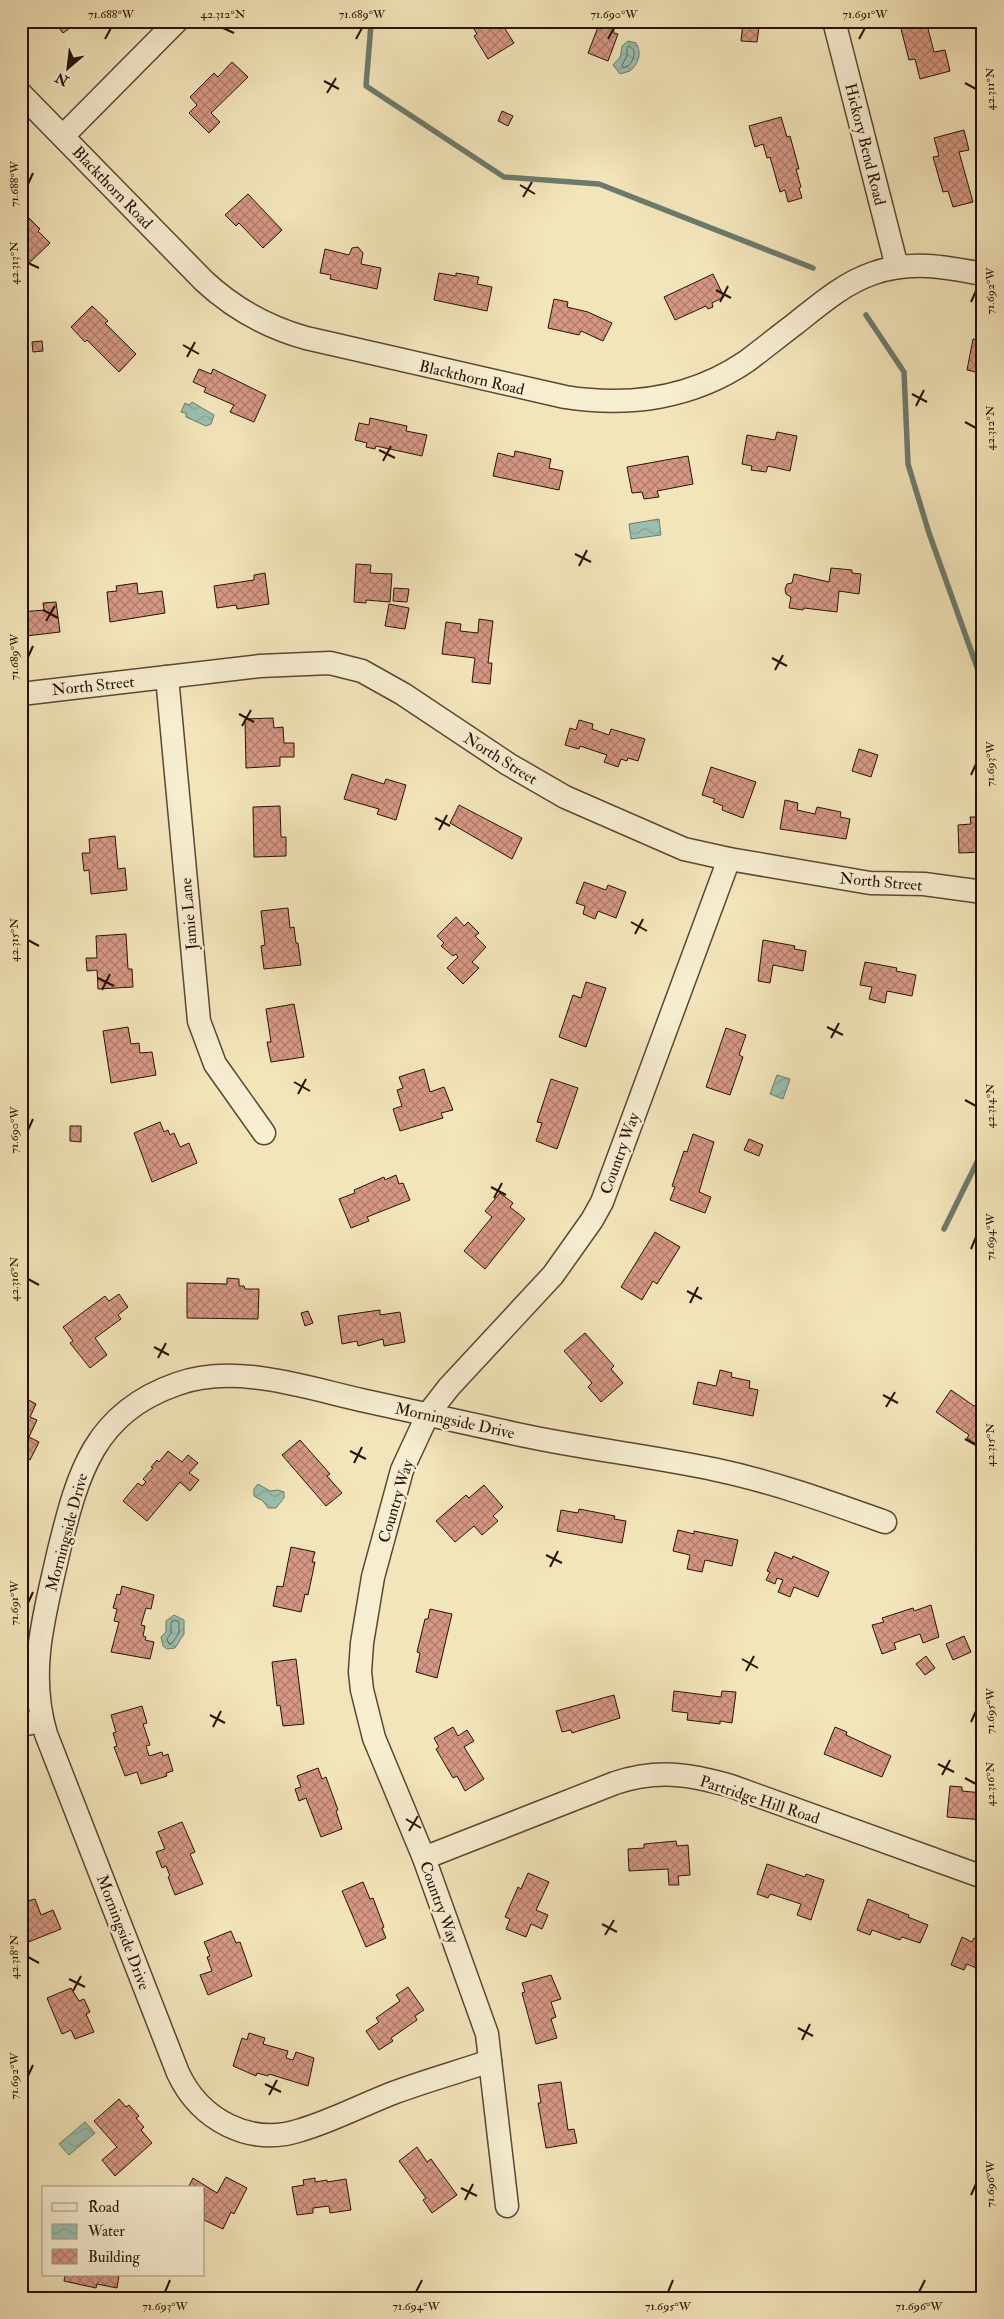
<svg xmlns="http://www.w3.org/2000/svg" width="1004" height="2319" viewBox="0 0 1004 2319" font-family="'IM FELL Double Pica',serif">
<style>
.water{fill:url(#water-waves);stroke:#6d7a6b}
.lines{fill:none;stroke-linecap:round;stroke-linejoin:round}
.shore{stroke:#62685a;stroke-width:1}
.stream{stroke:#6d7a6b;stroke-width:5.5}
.building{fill:url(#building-cross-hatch);stroke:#281205}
.minor-casing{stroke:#5b4732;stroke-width:25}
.minor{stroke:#f7eed2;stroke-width:22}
.ticks{fill:none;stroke:#281205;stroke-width:2}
.labels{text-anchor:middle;stroke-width:5;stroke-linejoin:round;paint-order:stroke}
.street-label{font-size:16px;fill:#281205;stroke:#f7eed2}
.neatline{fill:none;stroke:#281205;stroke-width:2}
.ticks-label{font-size:12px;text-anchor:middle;fill:#281205}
</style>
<defs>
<pattern id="water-waves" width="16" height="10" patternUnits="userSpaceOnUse" patternTransform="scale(1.25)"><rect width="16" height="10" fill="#9bbfaf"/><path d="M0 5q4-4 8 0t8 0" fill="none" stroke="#86a395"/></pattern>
<pattern id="building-cross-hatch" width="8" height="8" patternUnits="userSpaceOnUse" patternTransform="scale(1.25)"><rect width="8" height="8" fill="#d69885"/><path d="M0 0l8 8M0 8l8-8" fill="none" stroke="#ae7b6b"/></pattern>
</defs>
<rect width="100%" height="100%" fill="#f3e5ba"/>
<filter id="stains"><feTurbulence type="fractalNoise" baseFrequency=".004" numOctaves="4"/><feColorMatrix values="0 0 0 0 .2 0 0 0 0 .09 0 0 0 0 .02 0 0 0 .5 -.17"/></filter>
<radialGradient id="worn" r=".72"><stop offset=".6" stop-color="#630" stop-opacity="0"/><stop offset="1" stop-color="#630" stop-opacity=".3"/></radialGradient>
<g class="water">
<path d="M628,41L636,43C642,53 639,63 630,71L620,74L613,65C622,55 620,59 622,46Z"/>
<polygon points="192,402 214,415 211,424 206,426 186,417 186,413 181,412 185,403 189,405"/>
<polygon points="659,519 661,535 631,539 629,524"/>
<polygon points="777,1075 790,1079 783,1099 770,1094"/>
<polygon points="258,1484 270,1491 278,1490 284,1492 284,1498 276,1508 268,1508 263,1501 254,1496 254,1489"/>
<polygon points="174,1615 184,1620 184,1634 175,1648 167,1649 163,1646 161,1637 166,1632 166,1621"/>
<polygon points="85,2122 95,2133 69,2155 59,2144"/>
</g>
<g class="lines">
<g class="shore">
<path d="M629,46L634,50C635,58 631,66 623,68L622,65L627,56V49Z"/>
<polygon points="175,1620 179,1622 179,1633 172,1643 169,1644 167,1639 171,1633 171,1623"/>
</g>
<g class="stream">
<polyline points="374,21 371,24 366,86 504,177 599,184 813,268"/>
<polyline points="866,315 904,372 908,464 929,533 978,670 983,674"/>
<polyline points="944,1229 983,1150"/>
</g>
</g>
<g class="building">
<polygon points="54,21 80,21 63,33"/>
<polygon points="469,21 500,21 514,43 488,59 474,36 477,34"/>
<polygon points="601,21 613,21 614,33 618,34 608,61 588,53 598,27 602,29"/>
<polygon points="737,21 763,21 762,28 759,27 757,42 741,41 743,23"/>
<polygon points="904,21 926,21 934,52 945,50 950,71 920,79 915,59 909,60 900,25 905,24"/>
<polygon points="232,62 248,77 211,113 220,122 209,133 189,113 197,105 190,97 214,73 218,77"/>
<polygon points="502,111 513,116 508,126 498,121"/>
<polygon points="781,117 787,137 790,136 799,169 796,169 801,187 799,188 802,198 788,202 785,190 780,192 770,157 767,158 763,144 755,147 749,126"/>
<polygon points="964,130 969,150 959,152 973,202 953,207 948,191 943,192 933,157 939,156 934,138"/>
<polygon points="248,194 282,230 263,248 239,223 236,226 225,215"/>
<polygon points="21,210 40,229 38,231 50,243 25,267 21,263"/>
<polygon points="358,247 363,253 361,264 381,268 377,289 330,279 331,275 320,273 325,249 349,255 352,248"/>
<polygon points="439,273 456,276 456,273 479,277 477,284 492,287 487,311 434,300"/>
<polygon points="713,274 724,297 712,303 713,307 708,309 706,306 675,320 664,297"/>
<polygon points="554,299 568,302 567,307 588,312 612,323 603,341 581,331 579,335 548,328"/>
<polygon points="92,306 108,321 105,323 136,354 119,372 87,340 85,342 71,327"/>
<polygon points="973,339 983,341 983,381 980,380 981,373 967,370"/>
<polygon points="42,341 43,351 33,352 32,342"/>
<polygon points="199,369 211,374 213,369 266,395 254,422 230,412 234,405 204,392 206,388 193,382"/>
<polygon points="370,418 407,426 406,431 427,435 422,456 376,446 375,449 366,447 367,443 355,440 359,423 369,425"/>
<polygon points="777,432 797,436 790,471 768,466 766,472 751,470 752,466 742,464 747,435 775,440"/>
<polygon points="515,451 551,459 549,468 563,471 559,490 493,476 498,453 514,457"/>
<polygon points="688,456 693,484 657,491 659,497 644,499 642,492 632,493 627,467"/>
<polygon points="356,564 371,565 370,573 392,574 390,602 366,600 366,603 354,602"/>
<polygon points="831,568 852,570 852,573 861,574 859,594 839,591 837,612 804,608 803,610 789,608 791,597 786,594 785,589 787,584 792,583 794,574 829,582"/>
<polygon points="265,573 269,604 237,609 236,605 217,608 214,586 254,580 254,575"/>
<polygon points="137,583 138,594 162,591 165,613 110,622 107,592 117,591 116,586"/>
<polygon points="394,588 409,589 407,602 393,601"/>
<polygon points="56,602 60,632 26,636 25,633 21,633 21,612 44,610 43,603"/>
<polygon points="389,604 409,608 405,629 385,626"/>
<polygon points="479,619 493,621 488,663 492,663 490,684 472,682 475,658 442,654 446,622 461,624 460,631 478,633"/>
<polygon points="273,718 274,728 283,727 284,743 294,743 294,757 280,757 280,766 246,768 245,719"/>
<polygon points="579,720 593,724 592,729 609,735 611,729 645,739 638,761 628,758 627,761 621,759 618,767 604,762 607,755 580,746 579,749 565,745 570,728 576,730"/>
<polygon points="859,749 878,755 871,777 852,771"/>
<polygon points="711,767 756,782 743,818 722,810 723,806 713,802 715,799 702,795"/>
<polygon points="352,774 384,784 386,779 406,785 396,820 377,814 379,809 344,799"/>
<polygon points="785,800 798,803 797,810 815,814 817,807 841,812 840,817 850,819 846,839 780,829"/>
<polygon points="459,805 522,838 512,859 450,823"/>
<polygon points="280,806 281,837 286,837 286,856 254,857 253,807"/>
<polygon points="970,817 982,817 983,852 959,853 958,825 971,824"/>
<polygon points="115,836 118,869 125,868 127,890 91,894 89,870 84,871 82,853 90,853 89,839"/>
<polygon points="584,882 606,890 608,885 626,892 616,918 598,911 595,919 583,914 585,906 576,903"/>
<polygon points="288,908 290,928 294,927 296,943 298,943 301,965 264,969 261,946 265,945 261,911"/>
<polygon points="456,917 464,926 468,922 479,933 475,936 486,947 472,962 479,968 463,984 447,968 458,957 456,954 453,956 441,946 444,943 437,936"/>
<polygon points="126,934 128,969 132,969 133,987 98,989 97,970 87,971 86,958 97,958 96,936"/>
<polygon points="763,940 795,946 794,949 806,951 803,971 773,965 770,983 758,981"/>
<polygon points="865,962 897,968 896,971 916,975 912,996 887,991 885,1003 869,999 872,987 860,985"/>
<polygon points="586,982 606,988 586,1047 559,1037 573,995 581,998"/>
<polygon points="983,991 983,1018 982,1018 976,1005 982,1002 979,993"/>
<polygon points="294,1004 304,1057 271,1062 267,1042 271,1042 266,1009"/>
<polygon points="128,1027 131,1044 139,1043 140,1053 152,1052 156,1075 111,1083 103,1031"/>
<polygon points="726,1028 746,1035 739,1055 743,1057 730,1095 706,1087"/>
<polygon points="424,1069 430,1092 444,1087 453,1110 441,1113 443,1118 400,1131 393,1109 402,1106 397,1090 403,1088 399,1077"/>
<polygon points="551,1079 578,1088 557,1149 536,1141 542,1123 537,1122"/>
<polygon points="160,1122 164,1132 168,1130 170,1135 174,1133 180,1147 189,1143 197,1163 152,1182 134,1133"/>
<polygon points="70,1126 81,1126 81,1142 70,1141"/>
<polygon points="693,1134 714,1142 699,1192 711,1197 705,1213 670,1200 675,1187 672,1186 684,1151 687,1152"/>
<polygon points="749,1139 763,1145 759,1156 744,1150"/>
<polygon points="396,1175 399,1184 403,1183 410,1200 367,1217 369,1221 351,1228 339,1199 355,1193 354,1190 384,1177 385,1180"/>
<polygon points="500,1193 513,1203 510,1207 525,1219 485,1269 464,1251 492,1217 485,1211"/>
<polygon points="655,1232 680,1247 657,1284 653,1281 642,1300 621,1287"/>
<polygon points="227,1278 239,1279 239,1286 244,1286 245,1289 259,1289 258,1319 187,1318 187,1283 227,1284"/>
<polygon points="119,1294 128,1307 118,1315 121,1319 95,1338 107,1355 90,1368 70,1343 73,1341 63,1327 105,1296 109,1301"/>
<polygon points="380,1310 380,1315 400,1312 405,1342 384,1346 383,1339 358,1346 357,1341 342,1344 338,1316"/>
<polygon points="308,1311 313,1323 305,1326 301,1313"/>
<polygon points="585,1333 614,1366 611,1369 623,1383 601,1402 588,1387 592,1383 564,1351"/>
<polygon points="720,1370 732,1373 731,1377 750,1381 749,1388 758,1390 753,1416 693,1404 698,1382 716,1386"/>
<polygon points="951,1390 974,1406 983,1397 983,1449 967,1438 969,1435 936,1412"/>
<polygon points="21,1396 36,1404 30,1417 37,1420 29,1437 39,1442 30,1460 21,1455"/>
<polygon points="300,1440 330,1474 327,1476 342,1493 326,1506 282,1455"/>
<polygon points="168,1451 182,1462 188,1455 198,1463 189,1473 199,1480 190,1491 180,1482 147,1521 123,1501 138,1483 142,1486 146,1482 143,1479 153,1468 151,1467 157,1460 159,1462"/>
<polygon points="484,1485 503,1507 493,1516 498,1521 482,1535 474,1526 455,1542 436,1521 466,1495 469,1498"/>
<polygon points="579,1509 615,1516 614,1519 626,1521 622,1543 557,1531 561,1510 578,1513"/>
<polygon points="678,1530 694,1534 694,1531 738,1540 732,1566 705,1560 702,1572 687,1569 690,1555 673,1551"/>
<polygon points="291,1547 315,1552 312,1562 315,1562 308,1595 305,1594 301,1612 273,1606 277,1586 283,1587"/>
<polygon points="775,1552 792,1559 793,1556 829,1572 818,1597 794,1587 790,1597 778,1592 783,1580 777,1578 775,1584 766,1580 770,1572 767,1571"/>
<polygon points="122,1586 154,1595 151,1609 146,1608 141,1625 145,1626 143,1636 146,1637 145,1640 154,1642 150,1659 111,1652 119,1622 114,1621 117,1609 113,1608 117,1594 120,1595"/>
<polygon points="931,1605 939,1637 923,1643 920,1634 894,1643 896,1649 882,1654 872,1625 884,1622 882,1618 913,1608 914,1611"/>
<polygon points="430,1609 452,1614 437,1678 416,1672 420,1653 417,1652 425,1619 428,1619"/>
<polygon points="964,1636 971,1652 953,1660 946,1644"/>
<polygon points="926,1656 935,1668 925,1675 916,1664"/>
<polygon points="296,1659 304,1724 283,1726 280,1705 277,1706 272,1662"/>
<polygon points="674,1691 721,1697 722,1691 736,1692 732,1723 720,1721 720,1724 687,1720 688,1713 672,1711"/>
<polygon points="614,1695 620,1718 572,1733 571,1730 562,1732 556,1711"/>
<polygon points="142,1706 147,1723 143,1724 150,1745 146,1746 149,1756 162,1752 163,1756 168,1754 173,1771 166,1773 167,1776 141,1784 137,1772 125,1776 114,1747 117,1746 113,1733 116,1732 111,1715"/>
<polygon points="453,1727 458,1736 467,1730 474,1741 464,1747 484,1779 465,1791 457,1776 453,1778 436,1749 439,1747 434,1738"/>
<polygon points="835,1727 847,1732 846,1735 891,1756 882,1777 824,1754"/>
<polygon points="318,1768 322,1779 326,1777 338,1810 336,1811 342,1829 321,1837 306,1798 299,1801 295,1789 301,1787 297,1776"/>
<polygon points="950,1786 962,1787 962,1791 983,1793 983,1820 947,1817"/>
<polygon points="182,1822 195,1852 190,1854 203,1884 175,1895 168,1877 170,1876 166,1866 162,1868 156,1852 165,1849 158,1832"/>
<polygon points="676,1841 677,1846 688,1845 690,1875 678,1876 679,1885 669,1885 668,1869 629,1871 628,1849 644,1848 644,1844"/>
<polygon points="767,1864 805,1877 806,1874 824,1880 811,1920 797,1915 801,1904 770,1894 768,1898 757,1894"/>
<polygon points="528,1873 549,1882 536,1910 548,1915 542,1929 531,1924 526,1937 506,1929 510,1919 505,1917 518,1887 521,1889"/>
<polygon points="363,1882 370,1899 373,1898 384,1927 382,1928 386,1938 366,1947 342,1891"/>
<polygon points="24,1891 28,1901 35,1899 41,1915 53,1910 61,1929 21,1945 21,1892"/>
<polygon points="868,1899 909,1915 908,1917 928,1925 920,1943 902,1937 900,1940 872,1930 870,1935 857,1930"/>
<polygon points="231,1931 236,1943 240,1942 252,1976 208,1995 200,1975 212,1971 207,1957 210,1956 204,1942"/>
<polygon points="962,1937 972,1942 974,1938 983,1941 983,1971 967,1964 964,1970 951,1965"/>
<polygon points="551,1975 561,1999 551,2002 556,2017 551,2019 557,2038 536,2044 522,1993 525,1992 522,1983"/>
<polygon points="408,1987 424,2010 415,2016 417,2020 391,2038 393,2041 379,2050 366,2031 379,2022 376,2018 400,2001 396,1995"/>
<polygon points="71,1988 79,2001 84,1999 90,2012 86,2014 94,2032 75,2039 71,2030 62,2034 47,1998"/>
<polygon points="249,2033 265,2038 263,2044 288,2051 286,2058 293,2060 296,2052 314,2058 308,2086 269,2074 268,2076 257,2073 256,2076 233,2066 242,2038 247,2040"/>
<polygon points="561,2082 568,2130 574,2129 577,2143 546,2148 538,2103 541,2103 538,2085"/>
<polygon points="119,2099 126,2107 129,2105 139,2116 136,2118 144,2127 141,2130 152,2143 115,2176 102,2160 117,2147 94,2121"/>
<polygon points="417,2147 427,2162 431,2159 457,2195 432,2213 423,2200 426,2198 399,2161"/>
<polygon points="226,2177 247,2188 234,2214 231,2212 223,2229 204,2220 204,2188 188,2188 193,2178 217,2193"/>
<polygon points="315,2178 315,2182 327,2180 327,2182 346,2179 351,2210 330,2213 329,2206 313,2208 313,2213 297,2215 292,2187 304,2185 303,2180"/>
<polygon points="65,2275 119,2275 117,2288 97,2284 96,2288 64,2281"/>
</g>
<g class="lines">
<defs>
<g id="minor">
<polyline points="834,21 897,267"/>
<path d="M21,94L204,281C234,309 267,327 306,338L565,397C629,407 693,398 747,361C763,349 779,336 795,324C820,304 844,283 874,273C911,260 946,267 983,274"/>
<polyline points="63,136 177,21"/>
<polyline points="167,677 199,1021 215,1064 264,1133"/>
<polyline points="21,694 260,666 330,663 362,671 403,694 508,764 565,797 684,849 729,859 870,883 924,884 983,892"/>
<polyline points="21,1725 42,1721"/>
<path d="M424,1858L615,1783C657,1769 689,1774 731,1786L983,1877"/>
<path d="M490,2061C458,2072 425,2081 393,2093C362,2105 332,2121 301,2130C250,2147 200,2120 178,2073L46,1734C27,1670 45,1613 59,1550C78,1473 94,1413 177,1384C234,1363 304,1387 361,1400C414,1412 468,1423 521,1435C586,1449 652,1456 717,1470C774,1482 829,1502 885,1522"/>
<polyline points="507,2206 487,2034 424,1858 374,1738 362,1690 360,1672 362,1643 373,1577 402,1470 428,1414 449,1387 553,1275 592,1220 602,1202 729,859"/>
</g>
</defs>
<use href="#minor" class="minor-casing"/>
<use href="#minor" class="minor"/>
</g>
<path class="ticks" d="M223,28L234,33M105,39L111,28M356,39L362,28M608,39L614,28M859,39L865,28M324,81L339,89M965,83L976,89M327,93L336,78M28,184L33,173M520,185L535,194M523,197L532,182M28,263L39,268M716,290L731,298M720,302L728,286M971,302L976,291M183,345L199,354M187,357L195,342M912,394L927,402M916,406L924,390M965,422L976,428M379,450L395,458M383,461L391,446M575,554L591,562M579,566L587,550M43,610L58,618M46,621L55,606M28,657L33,646M772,658L787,666M775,670L783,655M239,714L254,722M242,726L251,710M971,775L976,764M435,818L450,826M439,830L447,815M631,922L647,931M635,934L643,919M28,940L39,946M98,978L114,986M102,990L110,974M827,1027L843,1035M831,1038L839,1023M294,1082L310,1091M298,1094L306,1079M965,1100L976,1106M28,1130L33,1119M491,1187L506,1195M494,1198L502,1183M971,1249L976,1237M28,1279L39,1285M687,1291L702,1299M690,1303L698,1287M154,1347L169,1355M158,1358L166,1343M883,1395L898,1403M886,1407L895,1392M965,1439L976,1445M350,1451L366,1459M354,1463L362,1447M546,1555L562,1563M550,1567L558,1551M28,1603L33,1592M742,1659L758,1668M746,1671L754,1656M210,1715L225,1723M971,1722L976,1711M213,1727L221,1711M938,1764L954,1772M942,1775L950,1760M965,1778L976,1784M406,1819L421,1828M409,1831L418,1816M602,1924L617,1932M605,1935L614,1920M28,1957L39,1963M69,1979L85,1987M73,1991L81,1976M798,2028L813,2036M802,2040L810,2024M28,2076L33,2065M265,2084L281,2092M269,2095L277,2080M461,2188L477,2196M971,2195L976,2184M465,2200L473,2184M165,2292L170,2280M416,2292L422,2280M668,2292L673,2280M919,2292L925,2280"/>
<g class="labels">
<g class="street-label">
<text transform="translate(866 144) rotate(76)" y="6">Hickory Bend Road</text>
<text transform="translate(113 187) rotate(46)" y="6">Blackthorn Road</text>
<text transform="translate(472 377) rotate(13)" y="6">Blackthorn Road</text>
<text transform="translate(93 685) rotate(-6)" y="6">North Street</text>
<text transform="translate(501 758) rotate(32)" y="6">North Street</text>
<text transform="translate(881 881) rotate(5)" y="6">North Street</text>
<text transform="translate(188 914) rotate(-95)" y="6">Jamie Lane</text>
<text transform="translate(619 1153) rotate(-70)" y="6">Country Way</text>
<text transform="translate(455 1420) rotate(12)" y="6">Morningside Drive</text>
<text transform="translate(395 1501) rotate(-73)" y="6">Country Way</text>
<text transform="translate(66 1532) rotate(-75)" y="6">Morningside Drive</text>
<text transform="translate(760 1799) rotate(18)" y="6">Partridge Hill Road</text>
<text transform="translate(440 1902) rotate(70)" y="6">Country Way</text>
<text transform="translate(124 1932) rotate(69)" y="6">Morningside Drive</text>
</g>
</g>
<rect width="1004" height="2319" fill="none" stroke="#f3e5ba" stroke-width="55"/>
<rect x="42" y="2186" width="162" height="90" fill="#f7eed2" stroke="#a49680"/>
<rect x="52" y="2203" width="25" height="8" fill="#f7eed2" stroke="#a49680"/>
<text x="88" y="2212" font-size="15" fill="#281205">Road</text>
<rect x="52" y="2224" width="25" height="15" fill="url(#water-waves)" stroke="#a49680"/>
<text x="88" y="2236" font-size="15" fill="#281205">Water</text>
<rect x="52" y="2249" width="25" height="15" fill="url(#building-cross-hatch)" stroke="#a49680"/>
<text x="88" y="2262" font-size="15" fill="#281205">Building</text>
<g transform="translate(68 68) rotate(208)" stroke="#f7eed2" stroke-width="4" paint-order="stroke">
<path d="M0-4L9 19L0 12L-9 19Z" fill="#281205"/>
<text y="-8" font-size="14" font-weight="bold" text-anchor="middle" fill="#281205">N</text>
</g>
<rect x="28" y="28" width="948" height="2264" class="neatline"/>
<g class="ticks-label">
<text x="111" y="18">71.688°W</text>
<text x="223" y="18">42.312°N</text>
<text x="362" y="18">71.689°W</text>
<text x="614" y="18">71.690°W</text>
<text x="865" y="18">71.691°W</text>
<text transform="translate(990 89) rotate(-90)" y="4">42.311°N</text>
<text transform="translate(14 184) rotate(-90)" y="4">71.688°W</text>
<text transform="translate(14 263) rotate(-90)" y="4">42.313°N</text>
<text transform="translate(990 291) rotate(-90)" y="4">71.692°W</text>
<text transform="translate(990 428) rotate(-90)" y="4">42.312°N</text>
<text transform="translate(14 657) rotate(-90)" y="4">71.689°W</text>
<text transform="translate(990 764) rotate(-90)" y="4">71.693°W</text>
<text transform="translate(14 940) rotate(-90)" y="4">42.315°N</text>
<text transform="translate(990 1106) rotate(-90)" y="4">42.314°N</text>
<text transform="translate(14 1130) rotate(-90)" y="4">71.690°W</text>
<text transform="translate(990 1237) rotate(-90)" y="4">71.694°W</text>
<text transform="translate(14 1279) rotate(-90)" y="4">42.316°N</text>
<text transform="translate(990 1445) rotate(-90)" y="4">42.315°N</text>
<text transform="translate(14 1603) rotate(-90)" y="4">71.691°W</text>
<text transform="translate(990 1711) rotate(-90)" y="4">71.695°W</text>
<text transform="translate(990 1784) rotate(-90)" y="4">42.316°N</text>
<text transform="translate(14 1957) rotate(-90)" y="4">42.318°N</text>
<text transform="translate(14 2076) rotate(-90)" y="4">71.692°W</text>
<text transform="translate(990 2184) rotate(-90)" y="4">71.696°W</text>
<text x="165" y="2310">71.693°W</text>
<text x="416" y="2310">71.694°W</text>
<text x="668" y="2310">71.695°W</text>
<text x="919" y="2310">71.696°W</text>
</g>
<rect width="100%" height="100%" filter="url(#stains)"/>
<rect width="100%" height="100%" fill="url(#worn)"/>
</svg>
